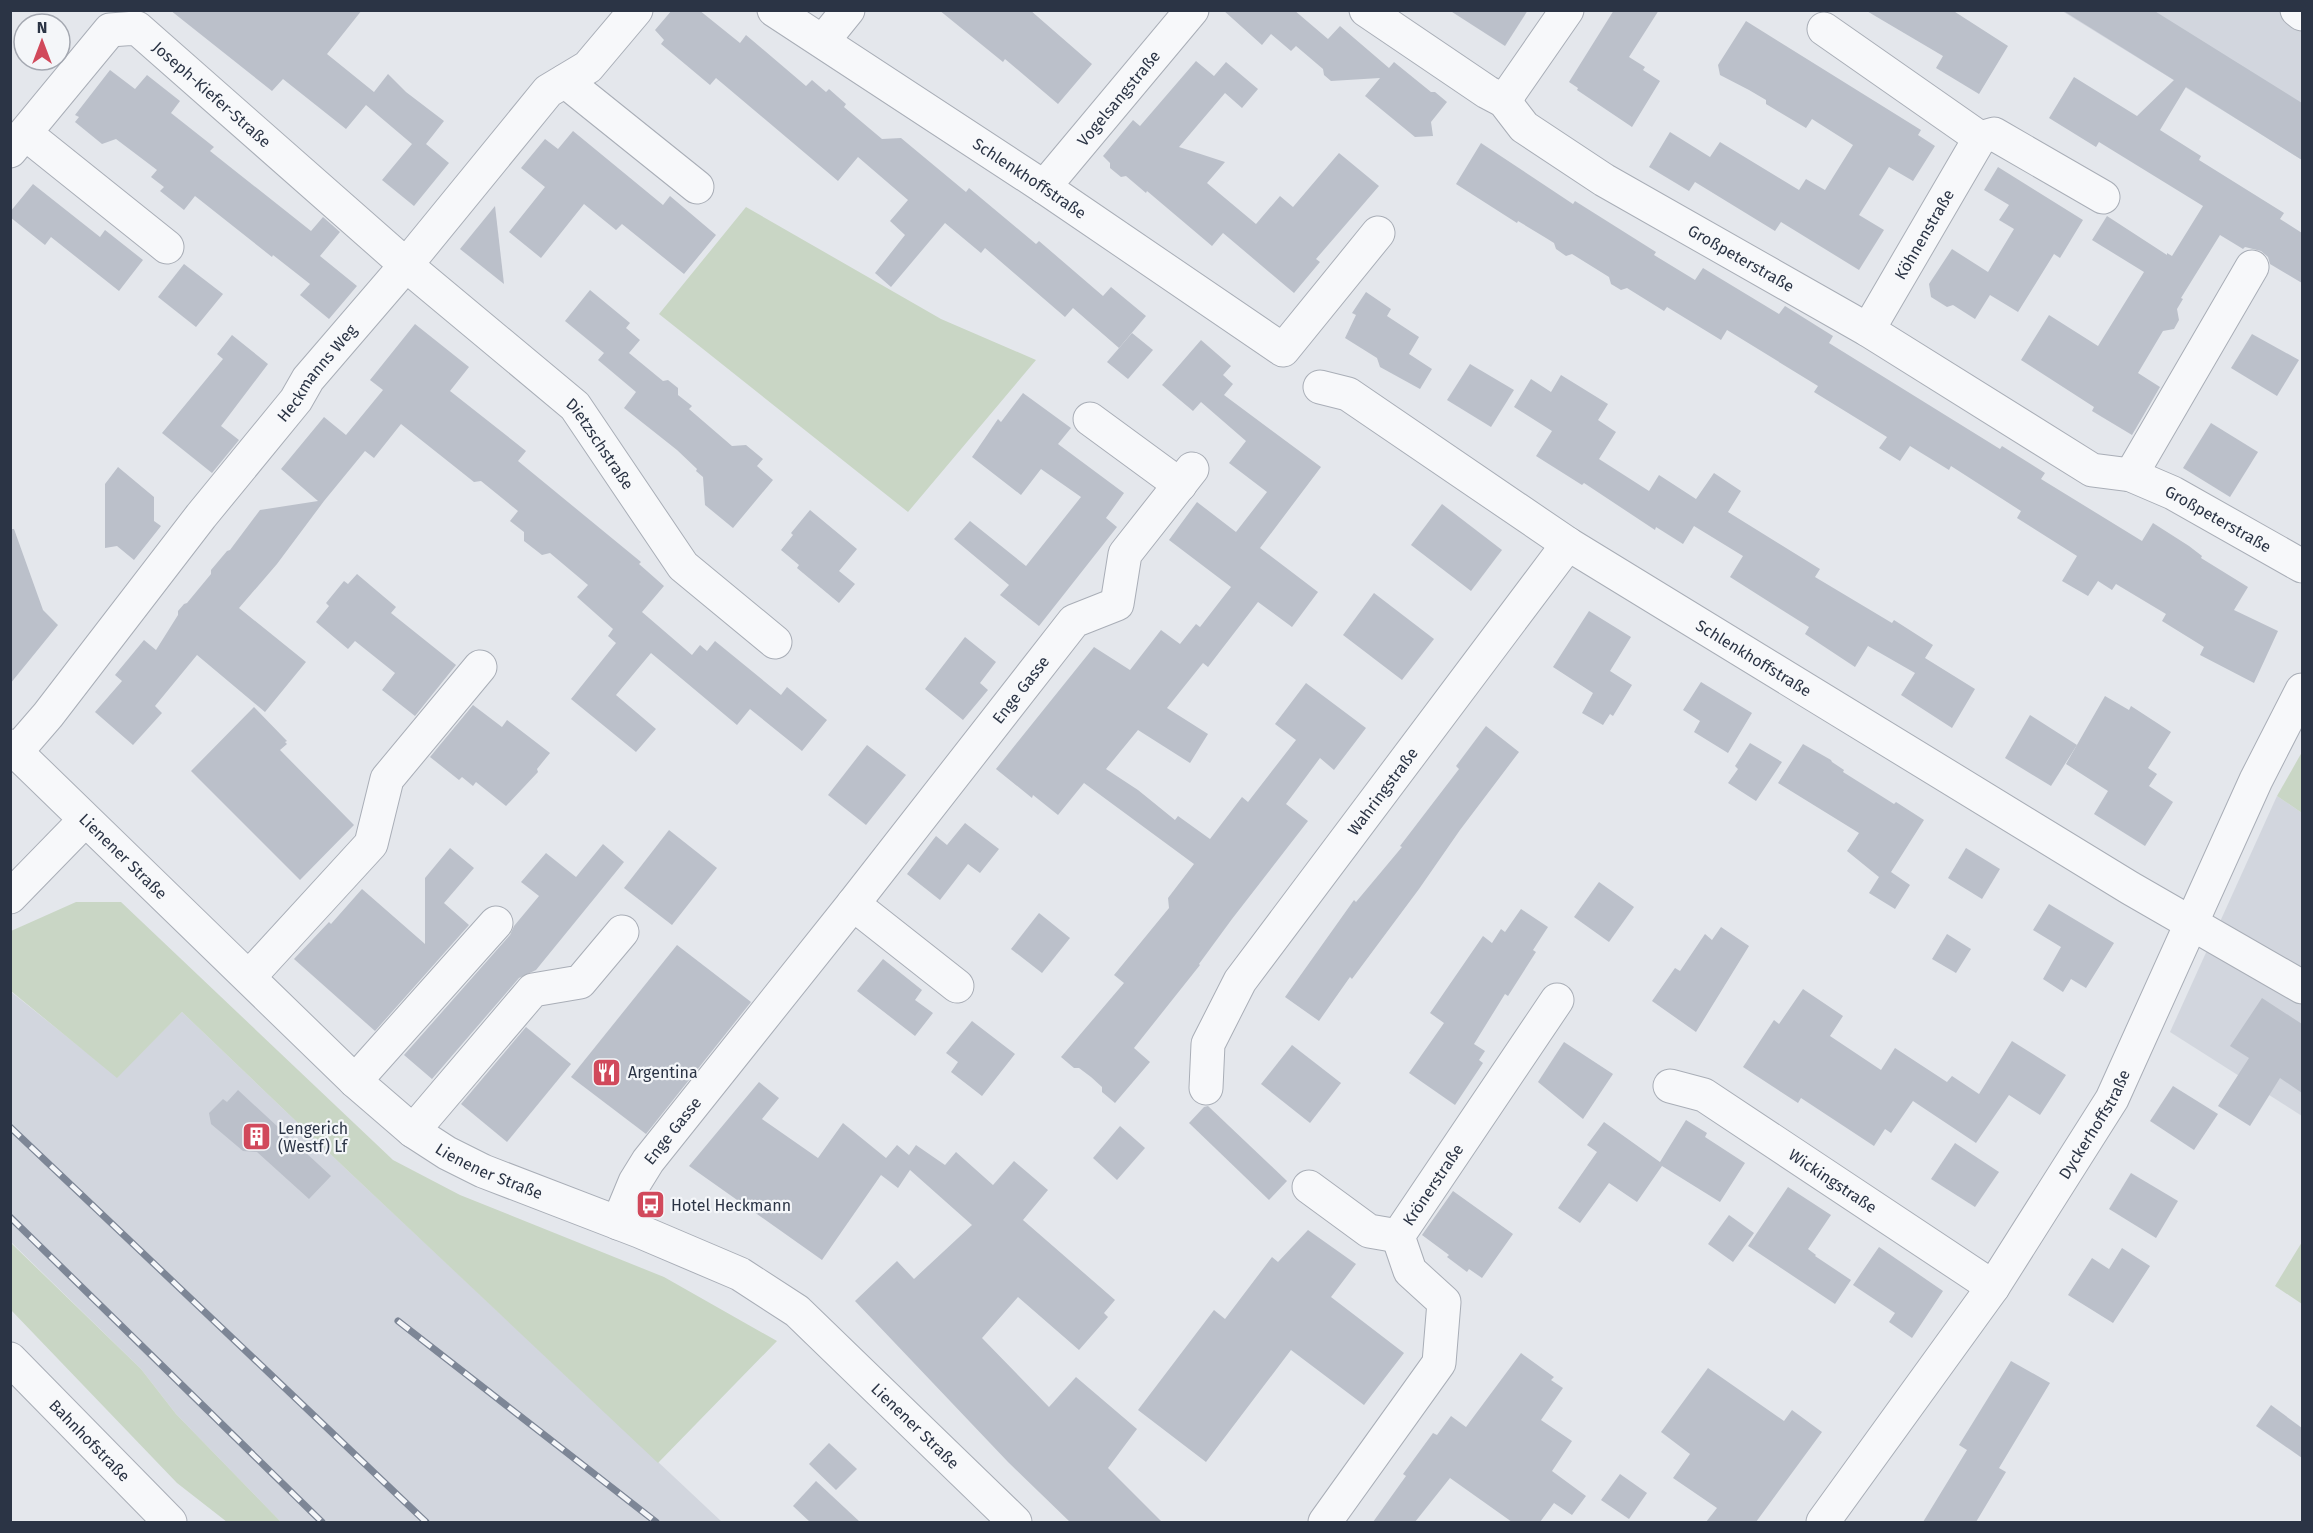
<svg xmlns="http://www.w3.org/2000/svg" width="2313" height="1533" viewBox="0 0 2313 1533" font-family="'Fira Sans',sans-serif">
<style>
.built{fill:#d2d6de}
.green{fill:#c9d6c5}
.building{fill:#bbc0ca}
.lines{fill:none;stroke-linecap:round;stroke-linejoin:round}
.minor-casing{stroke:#a9aeb7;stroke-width:35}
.minor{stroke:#f7f8fa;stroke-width:33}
.rail-casing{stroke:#7d8696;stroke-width:7}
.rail{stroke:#f4f6f9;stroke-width:4.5;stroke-dasharray:14;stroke-linecap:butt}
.labels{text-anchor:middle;stroke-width:4.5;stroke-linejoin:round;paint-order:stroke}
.street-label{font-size:16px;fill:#2b3445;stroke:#f4f6f9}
.poi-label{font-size:16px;fill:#2b3445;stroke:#f4f6f9;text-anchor:start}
</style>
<rect width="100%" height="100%" fill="#e4e7ec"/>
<g class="built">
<polygon points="2062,11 2302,11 2302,160 2230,115"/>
<polygon points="2277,796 2302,813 2302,1116 2170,1032"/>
<polygon points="10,991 117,1077 182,1012 346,1169 722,1522 281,1522 176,1414 141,1369 11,1242"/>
</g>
<g class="green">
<polygon points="746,207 941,319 1036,360 908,512 659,314"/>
<polygon points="2302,752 2302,813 2277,796"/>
<polygon points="76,902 121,902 393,1160 460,1195 664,1277 777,1341 658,1463 346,1169 182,1012 117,1078 11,991 11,931"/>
<polygon points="10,1242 141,1369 176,1414 281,1522 227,1522 177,1483 11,1310"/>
<polygon points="2302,1242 2302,1304 2275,1286"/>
</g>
<g class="building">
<polygon points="170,10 362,10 327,54 374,92 388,74 406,92 444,121 426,144 449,163 414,206 382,180 412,144 366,105 346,129 283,79 272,91"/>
<polygon points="672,10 699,10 740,43 746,35 806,86 812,80 826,92 829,89 846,104 844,107 882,139 901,138 966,192 969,188 1036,244 1039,241 1103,296 1111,287 1146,316 1119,348 1073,308 1065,317 985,248 981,253 945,223 891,287 875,273 905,235 890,221 908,200 858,157 838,181 716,78 710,85 661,44 664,40 655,30"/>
<polygon points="939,10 1030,10 1092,64 1058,104 1005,59 1003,62"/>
<polygon points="1223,10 1294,10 1328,39 1340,26 1389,68 1394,62 1431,92 1435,92 1447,102 1431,122 1433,136 1415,137 1365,96 1380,78 1331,81 1324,75 1323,69 1296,46 1291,51 1271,34 1262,45"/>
<polygon points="1449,10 1528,10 1505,46"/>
<polygon points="1614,10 1659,10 1629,57 1645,67 1643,70 1660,81 1632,127 1577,90 1578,88 1569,82"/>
<polygon points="1865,10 1952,10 2008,46 1979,94 1936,68 1943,56"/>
<polygon points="2062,10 2153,10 2302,103 2302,160 2186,87 2160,130 2201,156 2199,160 2284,213 2280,219 2302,233 2302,283 2270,264 2268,257 2261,251 2245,247 2243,249 2220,235 2181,298 2183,299 2177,309 2179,320 2174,329 2163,331 2138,373 2160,387 2132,435 2092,411 2094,407 2021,360 2049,315 2098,346 2144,272 2092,240 2107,216 2167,255 2167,253 2172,256 2203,206 2099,142 2096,147 2049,118 2074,77 2137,116 2174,80"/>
<polygon points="1746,21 1921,130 1918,135 1935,146 1913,181 1889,167 1859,215 1884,230 1859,270 1781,222 1775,231 1695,182 1689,191 1649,167 1670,132 1710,157 1720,142 1799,190 1806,179 1825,190 1853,145 1812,119 1806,128 1766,104 1766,100 1749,90 1720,75 1718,65"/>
<polygon points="1196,61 1214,76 1226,62 1258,89 1242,108 1225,93 1179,147 1225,162 1207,183 1256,224 1280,196 1293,207 1339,153 1379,186 1316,259 1320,262 1294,293 1223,233 1212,246 1147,191 1146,193 1126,176 1121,177 1110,168 1110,163 1103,156 1133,120 1140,126"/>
<polygon points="110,70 135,89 147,75 180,101 171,113 214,147 210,151 311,231 323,217 340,232 320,256 357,286 329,319 300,295 310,284 273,255 272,257 195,196 184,210 160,191 164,187 151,177 157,170 116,139 102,144 75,122 79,117 75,115"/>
<polygon points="573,131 663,205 670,196 716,235 684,274 622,224 616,230 584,204 541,258 509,232 545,187 521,168 545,139 558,149"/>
<polygon points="1481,143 1573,204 1575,201 1656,252 1654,255 1695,280 1703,268 1779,314 1785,306 1833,336 1829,343 2000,449 2002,446 2045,473 2041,479 2142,541 2153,523 2189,546 2202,556 2201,558 2248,587 2234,610 2278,631 2254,683 2200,655 2204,647 2162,621 2166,614 2116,584 2112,590 2098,581 2088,596 2062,581 2077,556 2017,518 2021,511 1951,466 1949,470 1910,446 1900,461 1879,448 1887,437 1814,392 1818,386 1727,330 1721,340 1667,307 1664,311 1627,288 1621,290 1611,284 1609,277 1572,254 1566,256 1556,249 1554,243 1546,238 1518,221 1517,223 1456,184"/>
<polygon points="1998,167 2083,220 2060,258 2054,254 2018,312 1990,295 1975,319 1953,305 1947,307 1931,297 1929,284 1952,249 1988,272 2014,229 1999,220 2009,205 1984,190"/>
<polygon points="33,184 100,237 105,230 143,260 119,291 51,237 45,245 10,217 10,212"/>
<polygon points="495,206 504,284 460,249"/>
<polygon points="184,264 223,294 196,327 158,297"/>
<polygon points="590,290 630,323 626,328 640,340 629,353 663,381 668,380 678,388 678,395 692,406 689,409 732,446 746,445 763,459 757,466 773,480 733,528 705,505 703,477 696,471 697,469 677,450 624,408 636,392 598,360 604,353 565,321"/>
<polygon points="1366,292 1391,309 1387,316 1419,337 1409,354 1432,369 1420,389 1380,367 1377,358 1345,338 1356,315 1352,313"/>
<polygon points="415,324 469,367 450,391 526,451 518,461 641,562 639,564 664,586 642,612 692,655 700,645 707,651 715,641 781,695 787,687 827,720 802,751 750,709 737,725 651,653 616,695 656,729 636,752 571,699 616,643 608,636 613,629 577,597 588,585 550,553 542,555 524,541 524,532 510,521 518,511 481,481 474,482 401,424 374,458 365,451 324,501 277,564 239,608 306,662 265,712 197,655 155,706 162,713 133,745 95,712 122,681 115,675 144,640 156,650 178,615 178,611 184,604 187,603 211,574 211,570 227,551 230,550 260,510 318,501 281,469 324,417 346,435 383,390 370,380"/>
<polygon points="1132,333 1153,350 1128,379 1107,362"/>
<polygon points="2252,334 2299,360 2277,396 2231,368"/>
<polygon points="232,335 268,364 221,426 239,440 212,473 162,433 223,359 217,354"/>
<polygon points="1201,340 1231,366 1223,375 1233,384 1224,395 1321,467 1260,548 1318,592 1292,627 1258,602 1208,667 1203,663 1167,708 1208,734 1190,763 1138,730 1106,769 1138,790 1175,820 1178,816 1210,839 1242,797 1248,802 1296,740 1275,724 1306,683 1366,728 1334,770 1320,758 1286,804 1308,821 1232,919 1199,964 1200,965 1134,1048 1150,1062 1115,1103 1102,1092 1102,1087 1091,1077 1079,1068 1074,1068 1061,1057 1124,983 1114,975 1169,908 1168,898 1194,864 1084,783 1058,815 1033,795 1032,798 996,769 1094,647 1130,670 1161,630 1180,644 1196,624 1200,627 1231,587 1169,540 1197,502 1236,532 1267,492 1229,463 1246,441 1201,402 1193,411 1162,385"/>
<polygon points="1470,364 1514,390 1491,427 1447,400"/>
<polygon points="1561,375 1608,404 1598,420 1616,432 1599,459 1649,491 1659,475 1696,499 1714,473 1741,491 1728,512 1820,569 1815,577 1892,623 1894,620 1933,645 1925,658 1975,689 1952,728 1901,695 1915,673 1868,646 1855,667 1805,634 1809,627 1730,577 1743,556 1694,526 1683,544 1656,527 1655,530 1584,483 1582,485 1536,456 1552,431 1514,407 1531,379 1551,392"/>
<polygon points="1023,393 1071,428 1058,444 1124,493 1106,518 1117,527 1039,626 1000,595 1009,585 954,539 970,521 1026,566 1081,497 1041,469 1021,495 972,457 998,419 1001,422"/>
<polygon points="2211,423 2258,452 2230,497 2183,468"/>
<polygon points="118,467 154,497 154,521 161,526 134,560 117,546 105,548 105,484"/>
<polygon points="1442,504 1502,550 1471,591 1411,545"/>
<polygon points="810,510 857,549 839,571 855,584 839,603 797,568 799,565 781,550 793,535 791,533"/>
<polygon points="10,529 14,529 43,610 58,625 10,684"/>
<polygon points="357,574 396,607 391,613 456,665 415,716 382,690 395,673 355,641 348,649 316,622 329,606 326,603 344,581 348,584"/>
<polygon points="1374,593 1434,639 1402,680 1343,635"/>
<polygon points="1589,611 1631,637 1610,671 1632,685 1613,716 1610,714 1603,725 1582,713 1593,693 1553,667"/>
<polygon points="965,637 996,662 980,683 988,690 963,720 925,689"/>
<polygon points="1701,682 1752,713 1728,753 1694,732 1700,721 1683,710"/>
<polygon points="2105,696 2129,710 2131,706 2171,732 2148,768 2157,774 2149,786 2173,802 2145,846 2094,814 2108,791 2066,764"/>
<polygon points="473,705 502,727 507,720 550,753 537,769 538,772 506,806 476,782 473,786 462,777 459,780 430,757"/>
<polygon points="254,707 287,741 285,742 287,744 280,750 354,825 300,880 191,771"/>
<polygon points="2030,715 2077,745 2051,786 2005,758"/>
<polygon points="1486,726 1519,752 1460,830 1419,889 1352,979 1350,977 1319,1021 1285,997 1354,900 1356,902 1402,847 1400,846 1459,769 1456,766"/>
<polygon points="1750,743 1782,762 1756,801 1728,783 1738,769 1735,766"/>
<polygon points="1803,744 1831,760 1832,762 1844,770 1843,772 1894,804 1896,802 1924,820 1891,872 1910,885 1895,909 1869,893 1879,877 1847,851 1859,833 1778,783"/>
<polygon points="867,745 906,775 866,825 828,795"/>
<polygon points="965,823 999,849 980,873 968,864 940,900 907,874 936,836 947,845"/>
<polygon points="669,830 717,868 672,925 624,888"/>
<polygon points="603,844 624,862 536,970 519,978 432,1079 404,1055 510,935 514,926 539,896 521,882 546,853 576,877"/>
<polygon points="450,848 474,868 444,903 469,925 375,1031 294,959 329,922 331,924 362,889 425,944 425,878"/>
<polygon points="1966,848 2000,869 1982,899 1948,878"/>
<polygon points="1599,882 1634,907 1609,942 1574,917"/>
<polygon points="2049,904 2114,943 2086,988 2071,979 2063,992 2043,979 2061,947 2033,930"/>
<polygon points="1521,909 1548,927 1533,950 1536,952 1508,996 1505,994 1474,1044 1485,1051 1479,1060 1483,1063 1455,1105 1409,1073 1444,1023 1430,1013 1483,936 1492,943 1501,929 1505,932"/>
<polygon points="1039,913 1070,938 1042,973 1011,949"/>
<polygon points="1721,927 1749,946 1696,1032 1652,1001 1675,968 1680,971 1705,934 1712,940"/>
<polygon points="1947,934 1971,949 1956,973 1932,959"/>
<polygon points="677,945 751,1002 646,1134 571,1077"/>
<polygon points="883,959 922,990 915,1000 933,1013 915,1036 857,991"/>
<polygon points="1803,989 1843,1016 1830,1036 1881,1070 1895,1048 1947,1082 1952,1076 1979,1094 2012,1041 2066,1075 2040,1115 2009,1095 1976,1143 1913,1101 1891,1133 1885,1129 1874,1146 1801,1098 1798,1103 1743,1067 1774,1020 1779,1024"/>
<polygon points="2262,998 2302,1024 2302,1093 2280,1078 2250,1126 2218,1106 2249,1058 2230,1046"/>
<polygon points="972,1021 1015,1054 982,1096 951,1072 958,1062 946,1053"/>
<polygon points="526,1027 571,1064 507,1142 461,1104"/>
<polygon points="1564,1042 1613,1074 1583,1119 1538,1082"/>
<polygon points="1292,1045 1341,1083 1310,1123 1261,1084"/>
<polygon points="759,1082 779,1098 762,1119 818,1158 843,1123 886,1158 897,1145 909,1155 916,1145 945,1165 956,1152 993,1185 1014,1161 1048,1190 1023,1220 1115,1300 1104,1313 1108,1317 1079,1350 1018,1297 982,1338 1049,1407 1076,1377 1137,1429 1108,1468 1162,1522 1070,1522 1008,1462 855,1301 897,1261 914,1279 972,1225 910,1170 898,1188 881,1175 822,1260 689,1166"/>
<polygon points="2173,1086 2218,1114 2194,1150 2150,1121"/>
<polygon points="238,1090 331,1176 309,1199 257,1152 243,1151 211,1124 209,1113 223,1099 227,1102"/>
<polygon points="1208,1106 1287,1181 1269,1200 1189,1123 1204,1107"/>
<polygon points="1686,1120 1707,1133 1705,1137 1745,1163 1720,1202 1662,1166 1637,1202 1609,1183 1580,1223 1558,1208 1597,1152 1587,1145 1604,1122 1660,1162"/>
<polygon points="1120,1126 1145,1148 1117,1180 1093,1158"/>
<polygon points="1955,1143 1999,1172 1975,1207 1931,1179"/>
<polygon points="2131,1173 2178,1201 2156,1238 2109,1209"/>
<polygon points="1788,1187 1831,1215 1808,1249 1816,1255 1815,1256 1851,1280 1835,1304 1748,1246"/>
<polygon points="1453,1191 1513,1234 1482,1278 1469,1269 1467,1272 1447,1257 1449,1255 1422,1235"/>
<polygon points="1729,1215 1754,1233 1733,1262 1708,1244"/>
<polygon points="1308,1230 1356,1264 1331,1297 1404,1353 1364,1405 1291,1350 1206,1462 1138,1410 1214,1310 1225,1319 1272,1257 1278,1262"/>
<polygon points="1879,1247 1943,1291 1912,1338 1889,1322 1895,1313 1853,1285"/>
<polygon points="2122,1248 2150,1266 2113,1323 2068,1295 2092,1258 2109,1269"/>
<polygon points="1521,1353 1554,1377 1551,1380 1563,1388 1541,1420 1572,1441 1552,1471 1586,1496 1572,1515 1554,1503 1540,1522 1512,1522 1450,1478 1415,1522 1373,1522 1406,1476 1403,1474 1433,1433 1437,1435 1451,1416 1466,1427"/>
<polygon points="2011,1361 2050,1383 1999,1468 2006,1472 1976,1522 1923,1522 1967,1450 1959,1445"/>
<polygon points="1708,1368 1784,1421 1792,1410 1822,1432 1756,1522 1706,1522 1717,1508 1673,1478 1690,1454 1661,1432"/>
<polygon points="2271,1405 2302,1428 2302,1458 2256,1426"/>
<polygon points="829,1443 857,1469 836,1490 809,1464"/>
<polygon points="1620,1474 1647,1493 1629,1519 1601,1500"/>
<polygon points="816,1481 860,1522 810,1522 793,1506"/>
</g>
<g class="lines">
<defs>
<g id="minor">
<path id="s1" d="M774,10L1044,187L1283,350L1378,233"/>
<path id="s2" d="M1366,10L1487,92L1504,101L1524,127L1604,180L1868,330L2092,470L2131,475L2173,493L2302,566"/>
<polyline points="2297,10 2302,14"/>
<polyline points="1824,29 1980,138"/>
<polyline points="823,41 848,10"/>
<polyline points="565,81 697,187"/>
<polyline points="1504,101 1567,10"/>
<polyline points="26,134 167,247"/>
<path id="s3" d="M10,151L110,30L137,28L406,265L575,406L683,566L775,642"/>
<path id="s4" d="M1044,187L1192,10"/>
<path id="s5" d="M1868,330L1980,138L1994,134L2103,197"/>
<path id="s6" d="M1320,387L1348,394L1568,544L2130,888L2302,987"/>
<polyline points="1090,419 1180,485"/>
<polyline points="2131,475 2252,267"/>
<path id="s7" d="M10,746L355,1081L413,1131L447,1153L483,1171L639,1231L740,1274L797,1311L1015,1522"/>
<path id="s8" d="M16,752L48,715L201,516L296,400L308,379L406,265L548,91L588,67L636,10"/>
<polyline points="10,897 85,820"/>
<polyline points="853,904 957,986"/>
<polyline points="249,977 371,844 387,779 480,667"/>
<polyline points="355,1081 496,923"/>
<path id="s9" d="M1670,1086L1704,1095L1993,1287"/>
<path id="s10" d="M1206,1088L1208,1044L1240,981L1568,544"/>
<polyline points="413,1131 533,990 580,982 622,932"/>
<polyline points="1309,1187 1369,1231 1398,1236"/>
<path id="s11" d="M618,1223L635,1182L648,1161L853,904L1074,621L1117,604L1125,554L1192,469"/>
<path id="s12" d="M10,1359L170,1522"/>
<path id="s13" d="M1325,1522L1439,1363L1444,1302L1410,1271L1398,1236L1557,1000"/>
<path id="s14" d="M1823,1522L1993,1287L2112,1099L2256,780L2302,690"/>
</g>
</defs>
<use href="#minor" class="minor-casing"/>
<use href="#minor" class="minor"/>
<defs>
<g id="rail">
<polyline points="10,1127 426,1522"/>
<polyline points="10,1217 322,1522"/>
<polyline points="398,1321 656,1522"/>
</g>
</defs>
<use href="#rail" class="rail-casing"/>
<use href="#rail" class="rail"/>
</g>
<defs>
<symbol id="restaurant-square" viewBox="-11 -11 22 22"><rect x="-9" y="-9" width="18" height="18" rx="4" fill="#d1495b" stroke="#f4f6f9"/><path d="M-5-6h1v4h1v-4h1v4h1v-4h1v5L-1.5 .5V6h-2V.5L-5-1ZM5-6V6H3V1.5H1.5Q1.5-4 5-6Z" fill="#fff"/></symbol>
<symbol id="building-square" viewBox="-11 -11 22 22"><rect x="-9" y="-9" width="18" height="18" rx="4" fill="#d1495b" stroke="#f4f6f9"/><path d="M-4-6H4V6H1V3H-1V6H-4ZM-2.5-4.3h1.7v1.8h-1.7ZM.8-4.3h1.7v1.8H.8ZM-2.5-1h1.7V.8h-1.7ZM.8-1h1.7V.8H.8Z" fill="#fff"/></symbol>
<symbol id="bus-square" viewBox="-11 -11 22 22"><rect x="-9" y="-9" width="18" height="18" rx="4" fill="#d1495b" stroke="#f4f6f9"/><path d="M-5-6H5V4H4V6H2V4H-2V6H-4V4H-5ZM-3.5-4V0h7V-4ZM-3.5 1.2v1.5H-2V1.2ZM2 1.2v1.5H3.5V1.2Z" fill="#fff"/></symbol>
</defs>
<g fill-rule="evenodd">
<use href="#restaurant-square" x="590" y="1056" width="33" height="33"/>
<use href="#building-square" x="240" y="1120" width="33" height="33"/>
<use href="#bus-square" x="634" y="1188" width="33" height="33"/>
</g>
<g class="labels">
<g class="street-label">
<text dy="6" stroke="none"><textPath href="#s3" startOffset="284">Joseph-Kiefer-Straße</textPath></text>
<text dy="6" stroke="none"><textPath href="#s4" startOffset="116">Vogelsangstraße</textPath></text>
<text dy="6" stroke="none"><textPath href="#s1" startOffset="306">Schlenkhoffstraße</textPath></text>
<text dy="6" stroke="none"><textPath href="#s5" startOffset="111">Köhnenstraße</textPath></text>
<text dy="6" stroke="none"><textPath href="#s2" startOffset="452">Großpeterstraße</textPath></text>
<text dy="6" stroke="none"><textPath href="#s8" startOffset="484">Heckmanns Weg</textPath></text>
<text dy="6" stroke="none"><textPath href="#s3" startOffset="808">Dietzschstraße</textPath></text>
<text dy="6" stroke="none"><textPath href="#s2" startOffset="999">Großpeterstraße</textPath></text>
<text dy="6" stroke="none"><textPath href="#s6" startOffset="513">Schlenkhoffstraße</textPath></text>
<text dy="6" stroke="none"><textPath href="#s11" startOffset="670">Enge Gasse</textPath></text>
<text dy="6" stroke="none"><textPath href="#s10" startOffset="352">Wahringstraße</textPath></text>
<text dy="6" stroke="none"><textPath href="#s7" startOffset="158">Lienener Straße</textPath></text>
<text dy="6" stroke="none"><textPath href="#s14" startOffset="482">Dyckerhoffstraße</textPath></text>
<text dy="6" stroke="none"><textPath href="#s11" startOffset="108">Enge Gasse</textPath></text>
<text dy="6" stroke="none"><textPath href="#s7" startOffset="644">Lienener Straße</textPath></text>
<text dy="6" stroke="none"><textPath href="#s9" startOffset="190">Wickingstraße</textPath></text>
<text dy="6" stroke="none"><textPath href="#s13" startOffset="402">Krönerstraße</textPath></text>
<text dy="6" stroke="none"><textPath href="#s7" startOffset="1148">Lienener Straße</textPath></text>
<text dy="6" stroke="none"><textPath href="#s12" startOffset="114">Bahnhofstraße</textPath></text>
</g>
<g class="poi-label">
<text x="628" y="1078">Argentina</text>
<text x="278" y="1134">Lengerich<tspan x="278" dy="18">(Westf) Lf</tspan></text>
<text x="671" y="1211">Hotel Heckmann</text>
</g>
</g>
<rect width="2313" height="1533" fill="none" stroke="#2b3445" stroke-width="24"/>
<g transform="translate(42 42)"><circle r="28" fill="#f4f6f9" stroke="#a4a8b1" stroke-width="1.5"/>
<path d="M0-4.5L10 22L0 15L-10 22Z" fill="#d1495b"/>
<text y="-9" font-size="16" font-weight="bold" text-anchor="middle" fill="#2b3445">N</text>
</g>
</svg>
